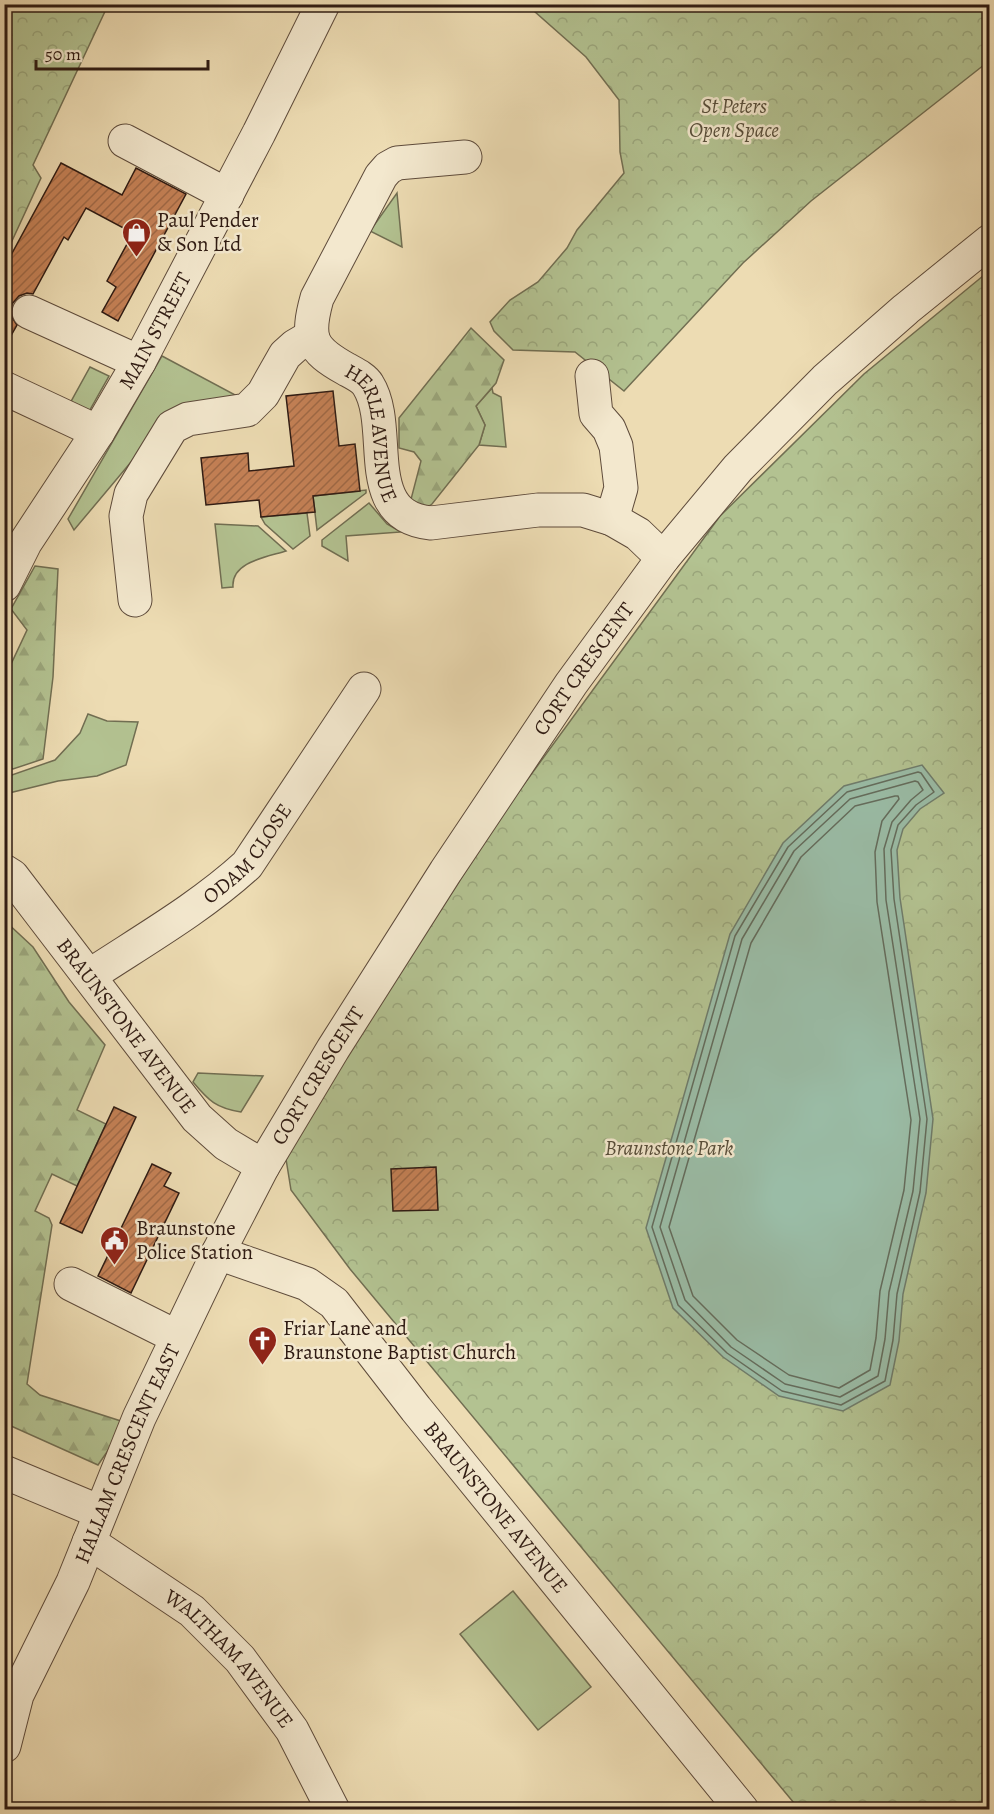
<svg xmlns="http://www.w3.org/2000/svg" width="994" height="1814" viewBox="0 0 994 1814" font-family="Alegreya,serif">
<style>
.grass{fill:#b3c291;stroke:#716e52;stroke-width:1.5}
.forest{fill:url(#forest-firs);stroke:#716e52;stroke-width:1.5}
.park{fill:url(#park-crowns);stroke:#716e52;stroke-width:1.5}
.water{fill:#9abca6;stroke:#6f7c6b;stroke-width:1.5}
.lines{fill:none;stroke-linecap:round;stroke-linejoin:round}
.shore{stroke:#646c5c;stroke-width:1.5}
.building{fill:url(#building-hatch);stroke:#2f1b13;stroke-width:1.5}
.minor-casing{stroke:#5e4b3b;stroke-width:35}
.minor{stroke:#f3e8ce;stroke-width:33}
.labels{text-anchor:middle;stroke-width:5;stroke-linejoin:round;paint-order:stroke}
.park-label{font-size:21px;font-style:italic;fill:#574d39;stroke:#f3e8ce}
.poi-label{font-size:21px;fill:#2f1b13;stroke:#f3e8ce;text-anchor:start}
.street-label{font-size:21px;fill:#2f1b13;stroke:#f3e8ce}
</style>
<defs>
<pattern id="forest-firs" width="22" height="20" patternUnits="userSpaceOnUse" patternTransform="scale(1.5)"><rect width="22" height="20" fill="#b3c291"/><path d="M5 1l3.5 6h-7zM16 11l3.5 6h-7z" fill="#9aa67c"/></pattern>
<pattern id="park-crowns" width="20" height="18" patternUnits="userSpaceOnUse" patternTransform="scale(1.5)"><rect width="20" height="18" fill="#b3c291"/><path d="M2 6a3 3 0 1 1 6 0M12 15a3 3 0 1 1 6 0" fill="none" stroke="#9aa67c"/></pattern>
<pattern id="building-hatch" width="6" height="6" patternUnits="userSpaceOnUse" patternTransform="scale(1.5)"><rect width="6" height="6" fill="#c58156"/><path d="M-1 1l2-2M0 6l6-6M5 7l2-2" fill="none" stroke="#a06946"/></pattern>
</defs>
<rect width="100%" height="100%" fill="#eddcb3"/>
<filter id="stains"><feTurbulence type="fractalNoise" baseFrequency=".00333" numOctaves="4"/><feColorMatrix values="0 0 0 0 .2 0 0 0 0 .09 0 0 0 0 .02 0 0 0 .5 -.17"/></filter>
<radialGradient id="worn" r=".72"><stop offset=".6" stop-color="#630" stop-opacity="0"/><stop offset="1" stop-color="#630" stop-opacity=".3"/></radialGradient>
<g class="grass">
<polygon points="397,193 402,247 370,231"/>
<polygon points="162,356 239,397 168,418 74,530 68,519"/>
<polygon points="90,367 109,376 87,415 68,407"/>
<polygon points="492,388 493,393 501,397 506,447 479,445 485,425 476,406"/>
<polygon points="366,490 366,493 317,530 313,496"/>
<polygon points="369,503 387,524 401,532 346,536 348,561 322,546 322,540"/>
<polygon points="307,513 310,536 293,549 265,524 261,517"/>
<path d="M215,524L258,526L286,551C267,557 231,562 233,587L222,588Z"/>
<polygon points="88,714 107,721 138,722 126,765 97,776 58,781 5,794 5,772 12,775 55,760 80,733"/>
<path d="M198,1073L263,1076L241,1112C216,1108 209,1101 193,1082Z"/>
<polygon points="513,1591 591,1687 538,1730 460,1634"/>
</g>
<g class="forest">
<polygon points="471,328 504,360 496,383 476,406 485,425 479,445 432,504 423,510 410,503 421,461 414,452 399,448 399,418"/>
<polygon points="35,566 58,569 53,677 43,759 13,769 5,765 5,677 27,630 11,609"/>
<polygon points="4,920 33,947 69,1002 105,1045 77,1110 106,1124 77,1186 52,1174 35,1211 49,1218 52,1225 27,1384 40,1395 127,1423 98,1465 11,1426 4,1231"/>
</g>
<g class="park">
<polygon points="5,4 108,5 33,165 41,178 5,256"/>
<polygon points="531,5 989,5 989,61 811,201 743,263 624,391 575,352 513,350 494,331 490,322 510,300 538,282 567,248 577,230 624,173 620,152 619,100 586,57 534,11"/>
<polygon points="989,271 989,1809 799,1809 350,1269 291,1190 286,1159 339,1064 511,802 720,516 864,374"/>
</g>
<polygon class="water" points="922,765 944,793 920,809 903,829 897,850 900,898 933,1119 926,1193 903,1294 899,1341 890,1385 843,1411 779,1396 723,1357 673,1308 646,1228 730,934 783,843 844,786"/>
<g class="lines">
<g class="shore">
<polygon points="918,772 921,773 934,792 916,805 898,825 891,850 894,899 927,1119 920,1192 897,1294 893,1340 885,1381 841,1405 782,1391 727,1353 678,1305 652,1227 735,936 788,847 847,792"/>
<polygon points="915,781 918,782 923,790 911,800 892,822 884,849 886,900 920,1119 913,1191 889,1292 885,1339 878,1376 840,1397 785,1384 731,1347 685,1300 660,1227 742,939 794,851 850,799"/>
<polygon points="895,796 898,796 899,799 882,821 875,852 877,902 911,1120 904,1190 880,1291 876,1338 870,1370 839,1388 789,1375 737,1340 693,1296 669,1227 751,943 801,857 855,806"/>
</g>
</g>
<g class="building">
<polygon points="61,163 122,195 136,168 186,194 118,321 102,312 116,287 107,281 133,233 86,208 68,240 64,237 33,294 27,293 19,296 12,304 10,314 17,325 4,348 4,268"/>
<polygon points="333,391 339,446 355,444 360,491 313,496 315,512 261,517 259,500 206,505 201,458 248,453 249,471 294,466 286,396"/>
<polygon points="114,1107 136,1117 82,1233 60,1223"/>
<polygon points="152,1164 171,1173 164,1186 179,1193 131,1293 98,1276"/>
<polygon points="436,1167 438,1210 393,1211 391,1169"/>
</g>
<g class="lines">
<defs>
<g id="minor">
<polyline points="125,141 227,195"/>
<path id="s1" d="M465,157L397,163L388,168L381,176L317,298C306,338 310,349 346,369C353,373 364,378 368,385C395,428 358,516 431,523L538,510H583L612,519L638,534L663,558"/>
<polyline points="29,312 139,362"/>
<polyline points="592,376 596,414 609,429 616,446 621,488 612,519"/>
<polyline points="4,388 98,432"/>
<path id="s2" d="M4,585L25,543L98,432L139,362L259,133L323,4"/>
<polyline points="135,600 126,516 131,494 172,427 188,419 247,410 263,394 285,355 295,346 312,336"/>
<path id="s3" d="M4,871L12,876L197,1118L226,1144L263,1166"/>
<path id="s4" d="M89,976C142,941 200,908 247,865L364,689"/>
<path id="s5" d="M218,1253L307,1284L334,1303L416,1409L742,1810"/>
<polyline points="71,1284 177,1337"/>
<polyline points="4,1472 100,1512"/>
<path id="s6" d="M89,1542L192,1611L240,1659L292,1730L333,1810"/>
<path id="s7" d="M4,1746L17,1695L73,1582L139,1418L218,1253L263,1166L333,1049L446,871L571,684L663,558L738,468L825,380L906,309L990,241"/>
</g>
</defs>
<use href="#minor" class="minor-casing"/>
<use href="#minor" class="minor"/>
</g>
<defs>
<symbol id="shop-pin" viewBox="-11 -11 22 30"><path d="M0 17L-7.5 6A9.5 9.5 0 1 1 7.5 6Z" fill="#8f2418" stroke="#f3e8ce"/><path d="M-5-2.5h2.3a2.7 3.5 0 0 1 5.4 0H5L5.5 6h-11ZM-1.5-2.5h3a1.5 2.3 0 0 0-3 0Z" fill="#fff"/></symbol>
<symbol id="civic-pin" viewBox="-11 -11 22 30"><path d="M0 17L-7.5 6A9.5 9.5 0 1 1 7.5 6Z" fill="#8f2418" stroke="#f3e8ce"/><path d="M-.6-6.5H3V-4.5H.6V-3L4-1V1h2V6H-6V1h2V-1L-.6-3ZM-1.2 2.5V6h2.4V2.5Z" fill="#fff"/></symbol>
<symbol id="church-pin" viewBox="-11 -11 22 30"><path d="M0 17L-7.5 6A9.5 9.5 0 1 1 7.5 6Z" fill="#8f2418" stroke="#f3e8ce"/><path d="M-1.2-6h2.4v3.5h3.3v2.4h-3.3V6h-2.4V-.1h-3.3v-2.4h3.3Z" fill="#fff"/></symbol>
</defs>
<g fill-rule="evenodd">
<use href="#shop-pin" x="120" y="216" width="33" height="45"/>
<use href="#civic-pin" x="98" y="1224" width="33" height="45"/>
<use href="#church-pin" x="246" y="1324" width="33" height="45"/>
</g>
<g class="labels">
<g class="park-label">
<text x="734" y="113">St Peters<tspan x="734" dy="24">Open Space</tspan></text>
<text x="669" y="1155">Braunstone Park</text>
</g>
<g class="poi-label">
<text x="157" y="227">Paul Pender<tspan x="157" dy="24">&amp; Son Ltd</tspan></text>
<text x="136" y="1235">Braunstone<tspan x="136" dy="24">Police Station</tspan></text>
<text x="283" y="1335">Friar Lane and<tspan x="283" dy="24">Braunstone Baptist Church</tspan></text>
</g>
<g class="street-label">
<text dy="7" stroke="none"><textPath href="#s2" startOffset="296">MAIN STREET</textPath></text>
<text dy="7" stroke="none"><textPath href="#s1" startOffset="388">HERLE AVENUE</textPath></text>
<text dy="7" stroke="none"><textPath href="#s7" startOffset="1228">CORT CRESCENT</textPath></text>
<text dy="7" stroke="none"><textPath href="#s4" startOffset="202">ODAM CLOSE</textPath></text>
<text dy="7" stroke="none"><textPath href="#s3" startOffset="198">BRAUNSTONE AVENUE</textPath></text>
<text dy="7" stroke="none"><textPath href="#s7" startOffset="742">CORT CRESCENT</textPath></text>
<text dy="7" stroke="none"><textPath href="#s7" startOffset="318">HALLAM CRESCENT EAST</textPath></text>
<text dy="7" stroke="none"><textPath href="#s5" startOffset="388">BRAUNSTONE AVENUE</textPath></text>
<text dy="7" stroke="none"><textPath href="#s6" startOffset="184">WALTHAM AVENUE</textPath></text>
</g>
</g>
<rect width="994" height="1814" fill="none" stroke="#eddcb3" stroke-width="24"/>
<rect x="6" y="6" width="982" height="1802" fill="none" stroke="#2f1b13" stroke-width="3"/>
<rect x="12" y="12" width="970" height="1790" fill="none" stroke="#2f1b13" stroke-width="1.5"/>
<path d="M36 60v9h172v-9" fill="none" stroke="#2f1b13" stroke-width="3"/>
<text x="45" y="60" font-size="18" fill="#2f1b13" stroke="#f3e8ce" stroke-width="4.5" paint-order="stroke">50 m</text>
<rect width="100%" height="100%" filter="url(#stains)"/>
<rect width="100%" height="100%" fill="url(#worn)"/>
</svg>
